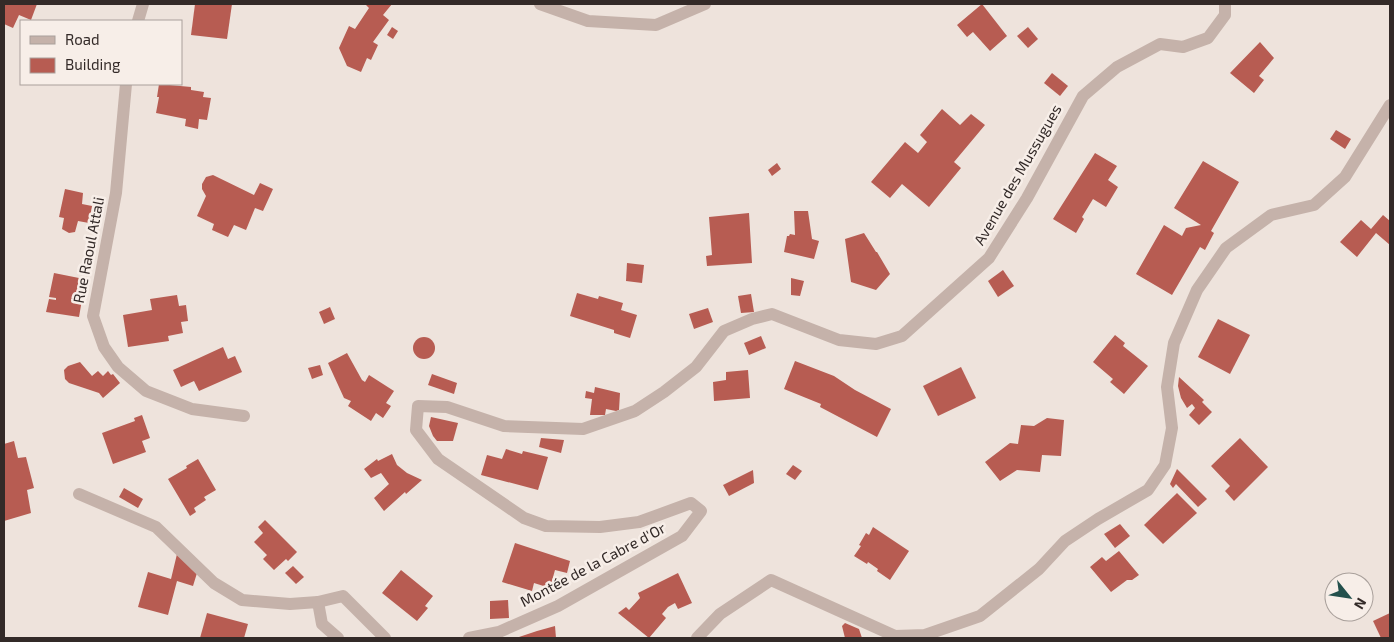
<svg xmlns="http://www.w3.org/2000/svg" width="1394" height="642" viewBox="0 0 1394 642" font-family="'Exo 2',sans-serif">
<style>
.building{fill:#b75c52}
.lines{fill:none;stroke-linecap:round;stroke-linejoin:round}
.minor{stroke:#c5b2aa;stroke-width:12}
.labels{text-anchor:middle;stroke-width:5;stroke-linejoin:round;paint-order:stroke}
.street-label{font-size:15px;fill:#332a28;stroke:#f7eee8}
</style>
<rect width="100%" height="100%" fill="#eee3dc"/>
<g class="building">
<polygon points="4,4 37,4 31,20 19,15 13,28 4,24"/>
<polygon points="195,4 232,4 227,39 191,35"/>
<polygon points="368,4 392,4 383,15 389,20 373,42 378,45 371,60 367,58 361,72 347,66 339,48 349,26 355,29 369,8 366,5"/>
<polygon points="982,4 1007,36 990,51 973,32 967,37 957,25"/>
<polygon points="392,27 398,31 393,39 387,35"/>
<polygon points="1028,27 1038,39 1028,48 1017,36"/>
<polygon points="1260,42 1274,58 1259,76 1264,80 1254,93 1230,73"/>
<polygon points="1052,73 1068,86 1060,96 1044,83"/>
<polygon points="159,84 191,87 191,90 204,92 203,97 211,98 207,120 199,119 198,129 185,126 186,119 156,113 159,97 157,97"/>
<polygon points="942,109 960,125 971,114 985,125 954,162 961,168 929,207 902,184 890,198 871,182 905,142 918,153 927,142 920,135"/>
<polygon points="1336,130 1351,139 1345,149 1330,139"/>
<polygon points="1095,153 1117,166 1108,180 1118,187 1106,207 1093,199 1082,217 1084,219 1076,233 1053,219"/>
<polygon points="1203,161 1239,182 1211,231 1214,233 1205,250 1200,247 1172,295 1136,274 1164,225 1182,236 1186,228 1201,225 1174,208"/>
<polygon points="777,163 781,169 772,176 768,170"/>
<polygon points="213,175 254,195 260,183 273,189 263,211 255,208 246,230 234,225 228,237 212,230 214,224 197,216 206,196 202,189 202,184 206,177"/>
<polygon points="65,189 83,193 82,204 92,206 89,223 78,221 75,232 69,233 62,229 64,218 59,217"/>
<polygon points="794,211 808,211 812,239 819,241 814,259 784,252 787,236 789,236 790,234 795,235"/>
<polygon points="749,213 752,263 707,266 706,256 712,255 709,217"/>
<polygon points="1383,215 1390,221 1390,245 1376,233 1357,257 1340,242 1361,220 1371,229"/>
<polygon points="864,233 876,252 877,252 890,274 876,290 851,282 845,239"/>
<polygon points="627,263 644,265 642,283 626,281"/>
<polygon points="1003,270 1014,286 998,297 988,281"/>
<polygon points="54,273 79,278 78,287 84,288 79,317 46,312 49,299 56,300 56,298 49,297"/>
<polygon points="791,278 804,281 800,296 791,295"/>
<polygon points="577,293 598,299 599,296 623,303 621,310 637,315 630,338 614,333 614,330 570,316"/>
<polygon points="751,294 754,312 741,313 738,296"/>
<polygon points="177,295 179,306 186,305 188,321 181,322 183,333 168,336 169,341 128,347 123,315 152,310 150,299"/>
<polygon points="330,307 335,319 324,324 319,312"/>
<polygon points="708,308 713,322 694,329 689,314"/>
<polygon points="1218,319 1250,335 1230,374 1198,357"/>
<polygon points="1115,335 1125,343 1123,346 1148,366 1124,394 1110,382 1113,379 1093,362"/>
<polygon points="761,336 766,348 749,355 744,343"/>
<circle cx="424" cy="348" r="11"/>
<polygon points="223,347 228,359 235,356 242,372 199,391 194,381 181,387 173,370"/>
<polygon points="347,353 362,380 365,382 369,375 394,391 386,403 391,406 383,418 376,413 371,421 348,406 351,401 344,398 328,363"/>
<polygon points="795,361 834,376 855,390 891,409 877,437 820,407 821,404 784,389"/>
<polygon points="80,362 92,376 98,371 103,376 108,371 111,375 113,374 120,383 103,398 99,393 69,383 65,379 64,370 68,366"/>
<polygon points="320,365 323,375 312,379 308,368"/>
<polygon points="961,367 976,398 938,416 923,386"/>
<polygon points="748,370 750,398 714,401 713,382 726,380 726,372"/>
<polygon points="432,374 457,383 454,394 428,385"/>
<polygon points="1179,377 1204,400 1202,402 1212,412 1199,425 1189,415 1195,408 1192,404 1187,408 1181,398 1178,386"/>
<polygon points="595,387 620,393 619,410 616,411 606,409 605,415 590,415 592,399 585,398 586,391 594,393"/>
<polygon points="142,415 150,438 142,441 146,452 113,464 102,433 135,421 134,418"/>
<polygon points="431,417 458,423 453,441 437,441 433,436 429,426"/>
<polygon points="1047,418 1064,420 1061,456 1042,455 1040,472 1017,470 1000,481 985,462 1010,443 1018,444 1021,425 1034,426"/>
<polygon points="541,438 564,440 561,453 539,447"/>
<polygon points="1240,438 1268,467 1234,501 1225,491 1230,486 1211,466"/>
<polygon points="14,441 18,458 26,457 34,488 27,490 31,513 4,521 4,444"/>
<polygon points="506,449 522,454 523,451 548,457 538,490 481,475 487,455 502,459"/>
<polygon points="392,454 397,465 407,473 422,480 406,494 405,492 384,511 374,498 389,484 381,473 371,478 364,469 377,459 378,461"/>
<polygon points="198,459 216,490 204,497 206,500 194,508 196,512 190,516 168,479 187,468 186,466"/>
<polygon points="793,465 802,471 795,480 786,474"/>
<polygon points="1177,469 1207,499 1198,507 1176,484 1173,488 1170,484"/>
<polygon points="753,470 754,483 729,496 723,485"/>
<polygon points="124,488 143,499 138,508 119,497"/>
<polygon points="1177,493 1197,513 1163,544 1144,525"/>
<polygon points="265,520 297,552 288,561 286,559 274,570 263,559 267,555 254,542 263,533 258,527"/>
<polygon points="1120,524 1130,536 1115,548 1104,534"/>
<polygon points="873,527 909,551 890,580 877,571 878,569 868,562 867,564 854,556 861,546 859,545 866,533 869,535"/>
<polygon points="515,543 570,561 567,573 555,570 550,588 534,583 532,591 502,582"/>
<polygon points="1119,551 1139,575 1132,580 1127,580 1111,592 1090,567 1102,557 1106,561"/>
<polygon points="177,554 197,573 193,586 177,581 168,615 138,607 148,572 171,579"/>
<polygon points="293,566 304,577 296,584 285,573"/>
<polygon points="401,570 433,596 425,606 428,608 417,621 382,593"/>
<polygon points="678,573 692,603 678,609 675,603 668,607 662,614 666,618 649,638 618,613 626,607 629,610 640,598 638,593"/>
<polygon points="508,600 509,618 490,619 490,601"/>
<polygon points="207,613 248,624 244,638 200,638"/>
<polygon points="1390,613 1390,638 1381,638 1373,621"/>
<polygon points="845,623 859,629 862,638 845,638 842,626"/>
<polygon points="555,626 556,638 516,638 537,631"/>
</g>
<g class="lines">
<g class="minor">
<polyline points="540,4 588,21 656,25 705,4"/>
<polyline points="138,21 143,4"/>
<polyline points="126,84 116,193 93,316 104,347 118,367 146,391 192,409 244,416"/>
<polyline points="79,494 156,527 214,583 242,600 290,604 318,602 322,624 338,638"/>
<polyline points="318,602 343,596 385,638"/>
<polyline points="469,638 499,632 558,606 682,536 701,511 691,503 639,522 600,527 546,526 524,518 438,459 416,430 418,406 447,407 504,426 583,429 635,411 664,392 696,367 724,331 752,319 772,314 839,340 876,344 902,336 989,258 1027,198 1083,96 1117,67 1160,44 1183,47 1208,38 1225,15 1225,4"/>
<polyline points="697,638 720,614 771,580 895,636 925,635 980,616 1039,569 1065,541 1098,519 1148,490 1165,465 1172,428 1167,387 1174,343 1197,290 1226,248 1271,215 1314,205 1345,177 1390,105"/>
</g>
</g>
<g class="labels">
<g class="street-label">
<text transform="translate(1018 175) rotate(-60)" y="5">Avenue des Mussugues</text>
<text transform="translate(89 250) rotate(-79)" y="5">Rue Raoul Attali</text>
<text transform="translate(593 565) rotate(-28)" y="5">Montée de la Cabre d'Or</text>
</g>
</g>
<rect width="1394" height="642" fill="none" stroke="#332a28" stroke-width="10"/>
<rect x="20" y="20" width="162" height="65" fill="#f7eee8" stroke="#a9a09b"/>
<rect x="30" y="36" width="25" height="8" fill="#c5b2aa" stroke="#a9a09b"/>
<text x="65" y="45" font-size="15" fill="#332a28">Road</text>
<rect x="30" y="58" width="25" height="15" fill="#b75c52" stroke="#a9a09b"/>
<text x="65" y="70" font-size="15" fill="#332a28">Building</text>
<g transform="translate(1349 597) rotate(120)"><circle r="24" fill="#f7eee8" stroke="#a9a09b"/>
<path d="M0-4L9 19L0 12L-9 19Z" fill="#23504c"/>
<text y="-8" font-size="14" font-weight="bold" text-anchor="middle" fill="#332a28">N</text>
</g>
</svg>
